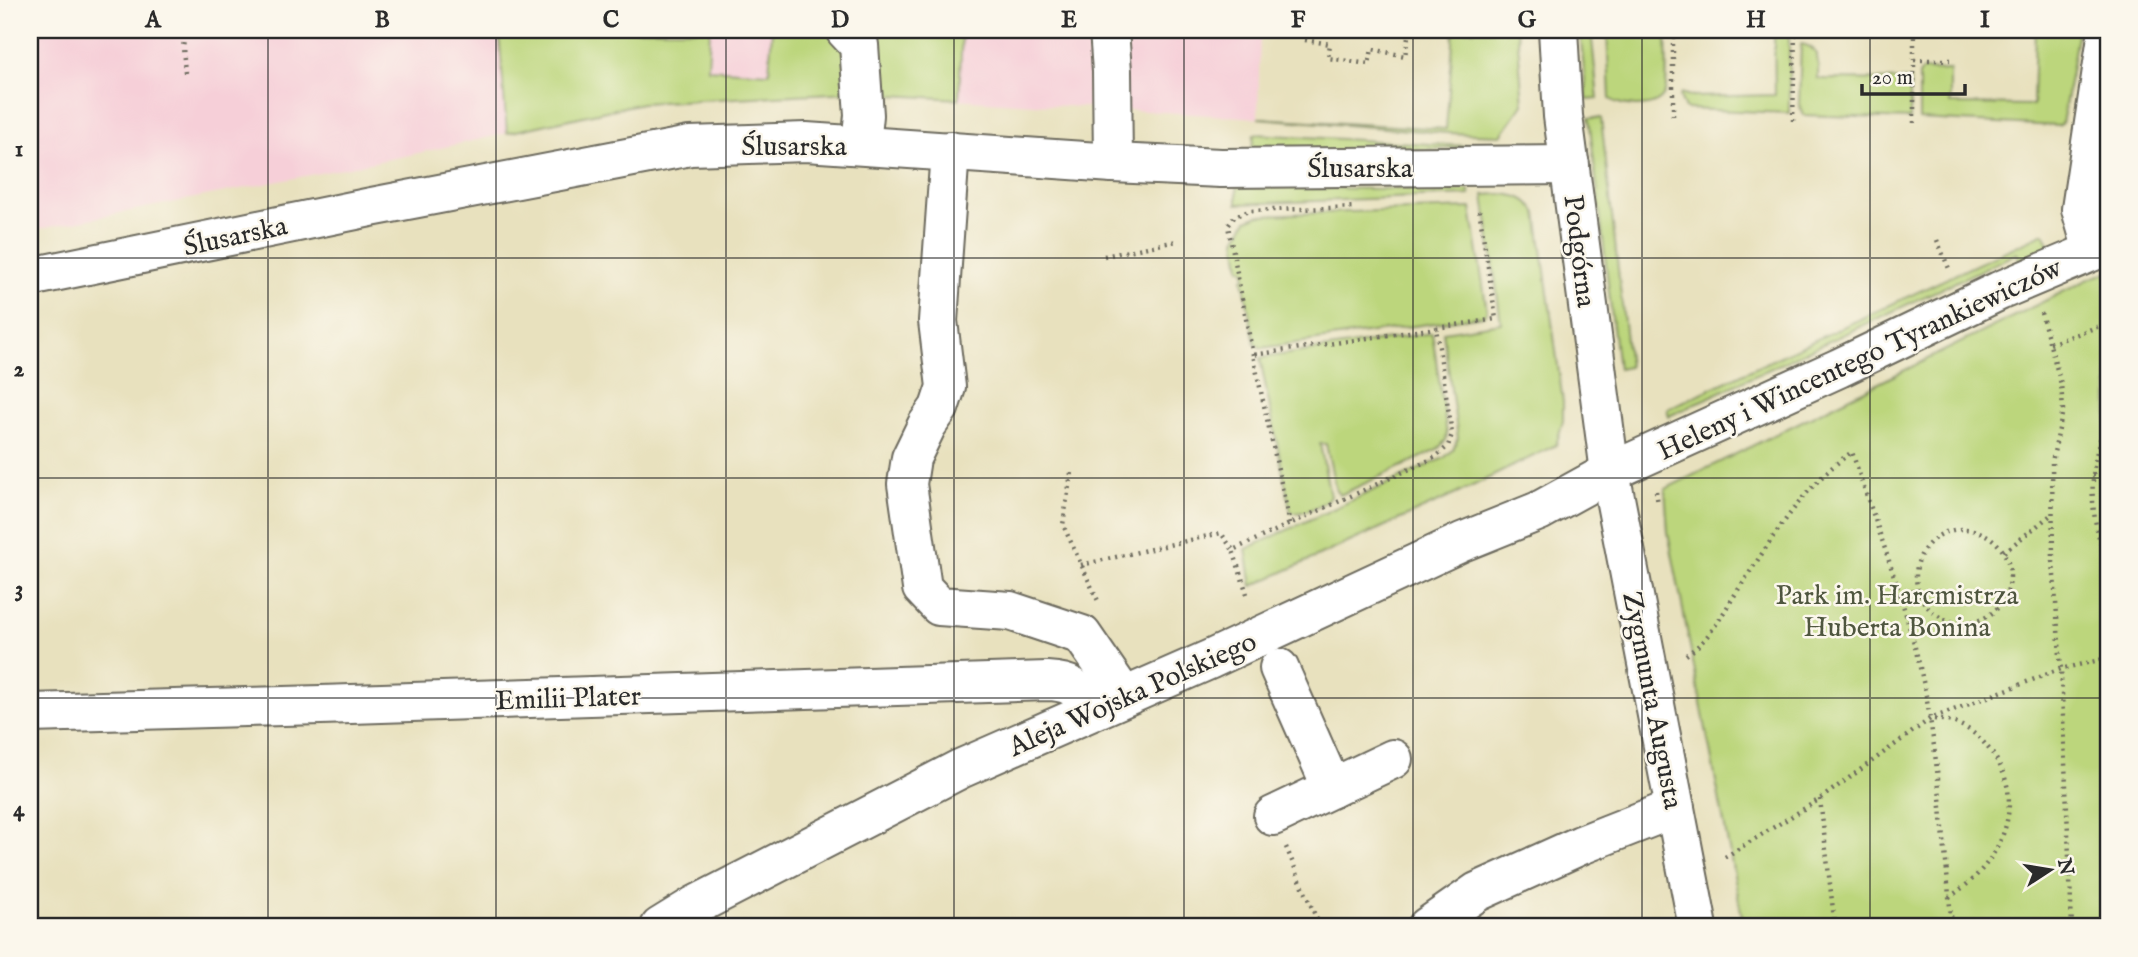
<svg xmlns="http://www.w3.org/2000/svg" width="2138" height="957" viewBox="0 0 2138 957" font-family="'IM FELL English',serif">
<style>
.built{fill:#f6cfd8}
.green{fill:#bcd67b;stroke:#748053;stroke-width:2}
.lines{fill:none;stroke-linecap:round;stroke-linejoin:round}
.minor-casing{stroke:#6d6b5e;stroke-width:42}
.path{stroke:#6d6b5e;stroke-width:4.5;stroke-dasharray:2 5;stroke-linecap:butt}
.minor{stroke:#fff;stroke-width:38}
.grid{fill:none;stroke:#2b2b2b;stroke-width:2;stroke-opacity:0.55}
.labels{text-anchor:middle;stroke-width:5;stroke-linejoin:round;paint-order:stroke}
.street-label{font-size:28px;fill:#2b2b2b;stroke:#fbf7ec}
.park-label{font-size:28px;fill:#4f563f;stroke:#fbf7ec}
.neatline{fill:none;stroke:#2b2b2b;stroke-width:2.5}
.grid-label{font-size:23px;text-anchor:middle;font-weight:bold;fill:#2b2b2b}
</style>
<rect width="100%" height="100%" fill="#fbf7ec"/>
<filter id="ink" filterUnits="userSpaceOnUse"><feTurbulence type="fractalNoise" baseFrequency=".0143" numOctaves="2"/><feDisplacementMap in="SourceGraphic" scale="14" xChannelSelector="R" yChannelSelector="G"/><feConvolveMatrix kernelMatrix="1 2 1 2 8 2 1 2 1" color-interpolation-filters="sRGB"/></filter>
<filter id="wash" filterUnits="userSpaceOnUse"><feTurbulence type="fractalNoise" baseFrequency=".00686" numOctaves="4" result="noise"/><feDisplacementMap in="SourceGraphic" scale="28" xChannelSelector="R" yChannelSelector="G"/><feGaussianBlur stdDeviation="1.57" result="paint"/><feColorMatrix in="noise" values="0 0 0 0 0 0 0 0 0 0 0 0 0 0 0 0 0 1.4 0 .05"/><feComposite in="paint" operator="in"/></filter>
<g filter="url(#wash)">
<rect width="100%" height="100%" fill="#e8e1be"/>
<polygon class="built" points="30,30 1260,30 1258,118 841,92 642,103 405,156 30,231"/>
<g class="green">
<polygon points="526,30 710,30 708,69 769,73 772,30 827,30 845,46 852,92 642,103 507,133 499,32"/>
<polygon points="862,30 962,30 959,99 873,94"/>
<polygon points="1454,30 1517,30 1523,104 1501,135 1447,133 1258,118 1446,129"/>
<polygon points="1580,30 1591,30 1598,99 1587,100"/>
<path d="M1607,30H1666C1666,41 1668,84 1665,92C1661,104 1648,106 1637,106C1627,105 1619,105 1610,99Z"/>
<polygon points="1774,30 1789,30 1789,113 1685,109 1680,96 1681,93 1693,97 1775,95"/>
<polygon points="2035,30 2078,30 2062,124 2058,126 1919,119 1919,75 1922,71 1950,70 1950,104 2033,105"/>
<path d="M1801,44C1821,47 1818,63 1818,79L1910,80V119L1803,115L1799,103Z"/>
<polygon points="1601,118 1629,367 1618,369 1589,118"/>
<polygon points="1254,134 1483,147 1251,156"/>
<polygon points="1237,187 1469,190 1470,195 1237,204"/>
<path d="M1500,194C1517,195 1527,198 1537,213L1563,402V421L1556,445L1456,494L1252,586L1246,549L1444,458L1453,450L1458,438L1443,332L1501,323L1484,195Z"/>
<polygon points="1471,208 1487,311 1483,316 1262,348 1255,344 1243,279 1246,277 1244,269 1240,269 1236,239 1247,220 1259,215"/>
<polygon points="2044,233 2051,247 2020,261 2017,253 1669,416 1667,409"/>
<path d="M2108,272V927H1744L1668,532L1665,489C1807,420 1947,348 2089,279Z"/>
<path d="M1432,333L1447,434L1446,440L1437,450L1340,495L1336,491L1326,444H1320L1330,496C1323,506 1303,514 1291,513L1260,358Z"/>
</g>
</g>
<g filter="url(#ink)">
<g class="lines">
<defs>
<g id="minor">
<polyline points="845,30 859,45 864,115 861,145"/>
<polyline points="1109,30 1112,71 1113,163"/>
<polyline points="1558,30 1563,116 1610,472 1698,927"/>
<polyline points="950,151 938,321 946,387 939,408 927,425 911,458 907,484 922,588 939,606 1010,611 1082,635 1124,696"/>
<polyline points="2093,251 2081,209 2108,30"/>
<polyline points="30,277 371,207 690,146 806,142 1113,163 1221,168 1570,165"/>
<polyline points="1279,668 1332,788"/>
<path d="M30,713L321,705L1047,681C1074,682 1077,689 1093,710"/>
<polyline points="1273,816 1393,759"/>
<polyline points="660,927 694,906 960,769 1211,659 1462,542 1539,511 1610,472 1839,368 1999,291 2108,245"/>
<polyline points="1427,927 1477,892 1581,845 1675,808"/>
</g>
</defs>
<use href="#minor" class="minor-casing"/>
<g class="path">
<polyline points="1914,30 1914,125"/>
<polyline points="1305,40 1330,44 1328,58 1369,64 1372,49 1405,56 1409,30"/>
<polyline points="1914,60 1950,60"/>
<polyline points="185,73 183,47 186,30"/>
<polyline points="1673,116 1673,30"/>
<polyline points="1793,121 1795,30"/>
<polyline points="1937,240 1950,271"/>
<polyline points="1104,256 1177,241"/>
<polyline points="2041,313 2061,384 2063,410 2052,462 2053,562 2061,669 2072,927"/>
<polyline points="2050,344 2108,323"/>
<polyline points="1253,355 1228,226 1235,216 1249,211 1356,207"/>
<path d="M2108,419C2087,465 2088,517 2108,563"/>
<polyline points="1071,473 1063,525 1099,603"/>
<polyline points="2092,476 2108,477"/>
<polyline points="1656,491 1658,504"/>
<polyline points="1290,524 1253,355 1436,328"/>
<circle cx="1963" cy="576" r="47"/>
<polyline points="2004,552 2052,514"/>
<polyline points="1081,565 1221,533 1233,550"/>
<polyline points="1247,594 1233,550 1436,457 1448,446 1452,434 1436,328 1496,319 1479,209"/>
<polyline points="1899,597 1917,590"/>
<path d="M1686,655C1710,639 1720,618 1736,593C1769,544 1802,486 1852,452C1881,540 1916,628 1930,719C1941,788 1945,858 1952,927"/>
<path d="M1934,719C1961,721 1977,732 1992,753C2030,804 1999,867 1949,897"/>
<polyline points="1820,799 1835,927"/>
<polyline points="1286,847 1320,927"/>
<polyline points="1725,857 1820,799 1930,719 2061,669 2108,658"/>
<polyline points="1951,917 1976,927"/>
<polyline points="2098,927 2108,910"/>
</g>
<use href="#minor" class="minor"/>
</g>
</g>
<path class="grid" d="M268,30V927M496,30V927M726,30V927M954,30V927M1184,30V927M1413,30V927M1642,30V927M1870,30V927M30,258H2108M30,478H2108M30,698H2108"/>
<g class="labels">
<g class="street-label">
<text x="794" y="155">Ślusarska</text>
<text x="1360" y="177">Ślusarska</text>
<text transform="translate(235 235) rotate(-12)" y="10">Ślusarska</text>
<text transform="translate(1581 251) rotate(83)" y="10">Podgórna</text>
<text transform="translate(1859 358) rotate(-25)" y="10">Heleny i Wincentego Tyrankiewiczów</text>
<text transform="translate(1132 693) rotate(-24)" y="10">Aleja Wojska Polskiego</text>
<text transform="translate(568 697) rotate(-2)" y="10">Emilii Plater</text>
<text transform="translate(1654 700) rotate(79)" y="10">Zygmunta Augusta</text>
</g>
<g class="park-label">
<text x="1897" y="604">Park im. Harcmistrza<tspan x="1897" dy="32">Huberta Bonina</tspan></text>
</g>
</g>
<rect width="2138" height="957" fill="none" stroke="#fbf7ec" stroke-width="77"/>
<g transform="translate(2050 870) rotate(78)" stroke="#fbf7ec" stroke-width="5" paint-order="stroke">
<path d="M0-5L12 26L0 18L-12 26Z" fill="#2b2b2b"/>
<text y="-10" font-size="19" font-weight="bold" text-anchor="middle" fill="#2b2b2b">N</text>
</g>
<path d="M1862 84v10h103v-10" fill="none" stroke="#2b2b2b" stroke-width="3.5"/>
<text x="1872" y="84" font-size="21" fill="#2b2b2b" stroke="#fbf7ec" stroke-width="5" paint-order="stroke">20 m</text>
<rect x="38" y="38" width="2062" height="880" class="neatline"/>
<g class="grid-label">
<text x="153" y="27">A</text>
<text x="382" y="27">B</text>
<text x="611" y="27">C</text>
<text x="840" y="27">D</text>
<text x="1069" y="27">E</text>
<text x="1298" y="27">F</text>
<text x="1527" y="27">G</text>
<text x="1756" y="27">H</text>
<text x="1985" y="27">I</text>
<text x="19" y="156">1</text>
<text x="19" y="376">2</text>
<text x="19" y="596">3</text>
<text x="19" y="816">4</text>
</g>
</svg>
